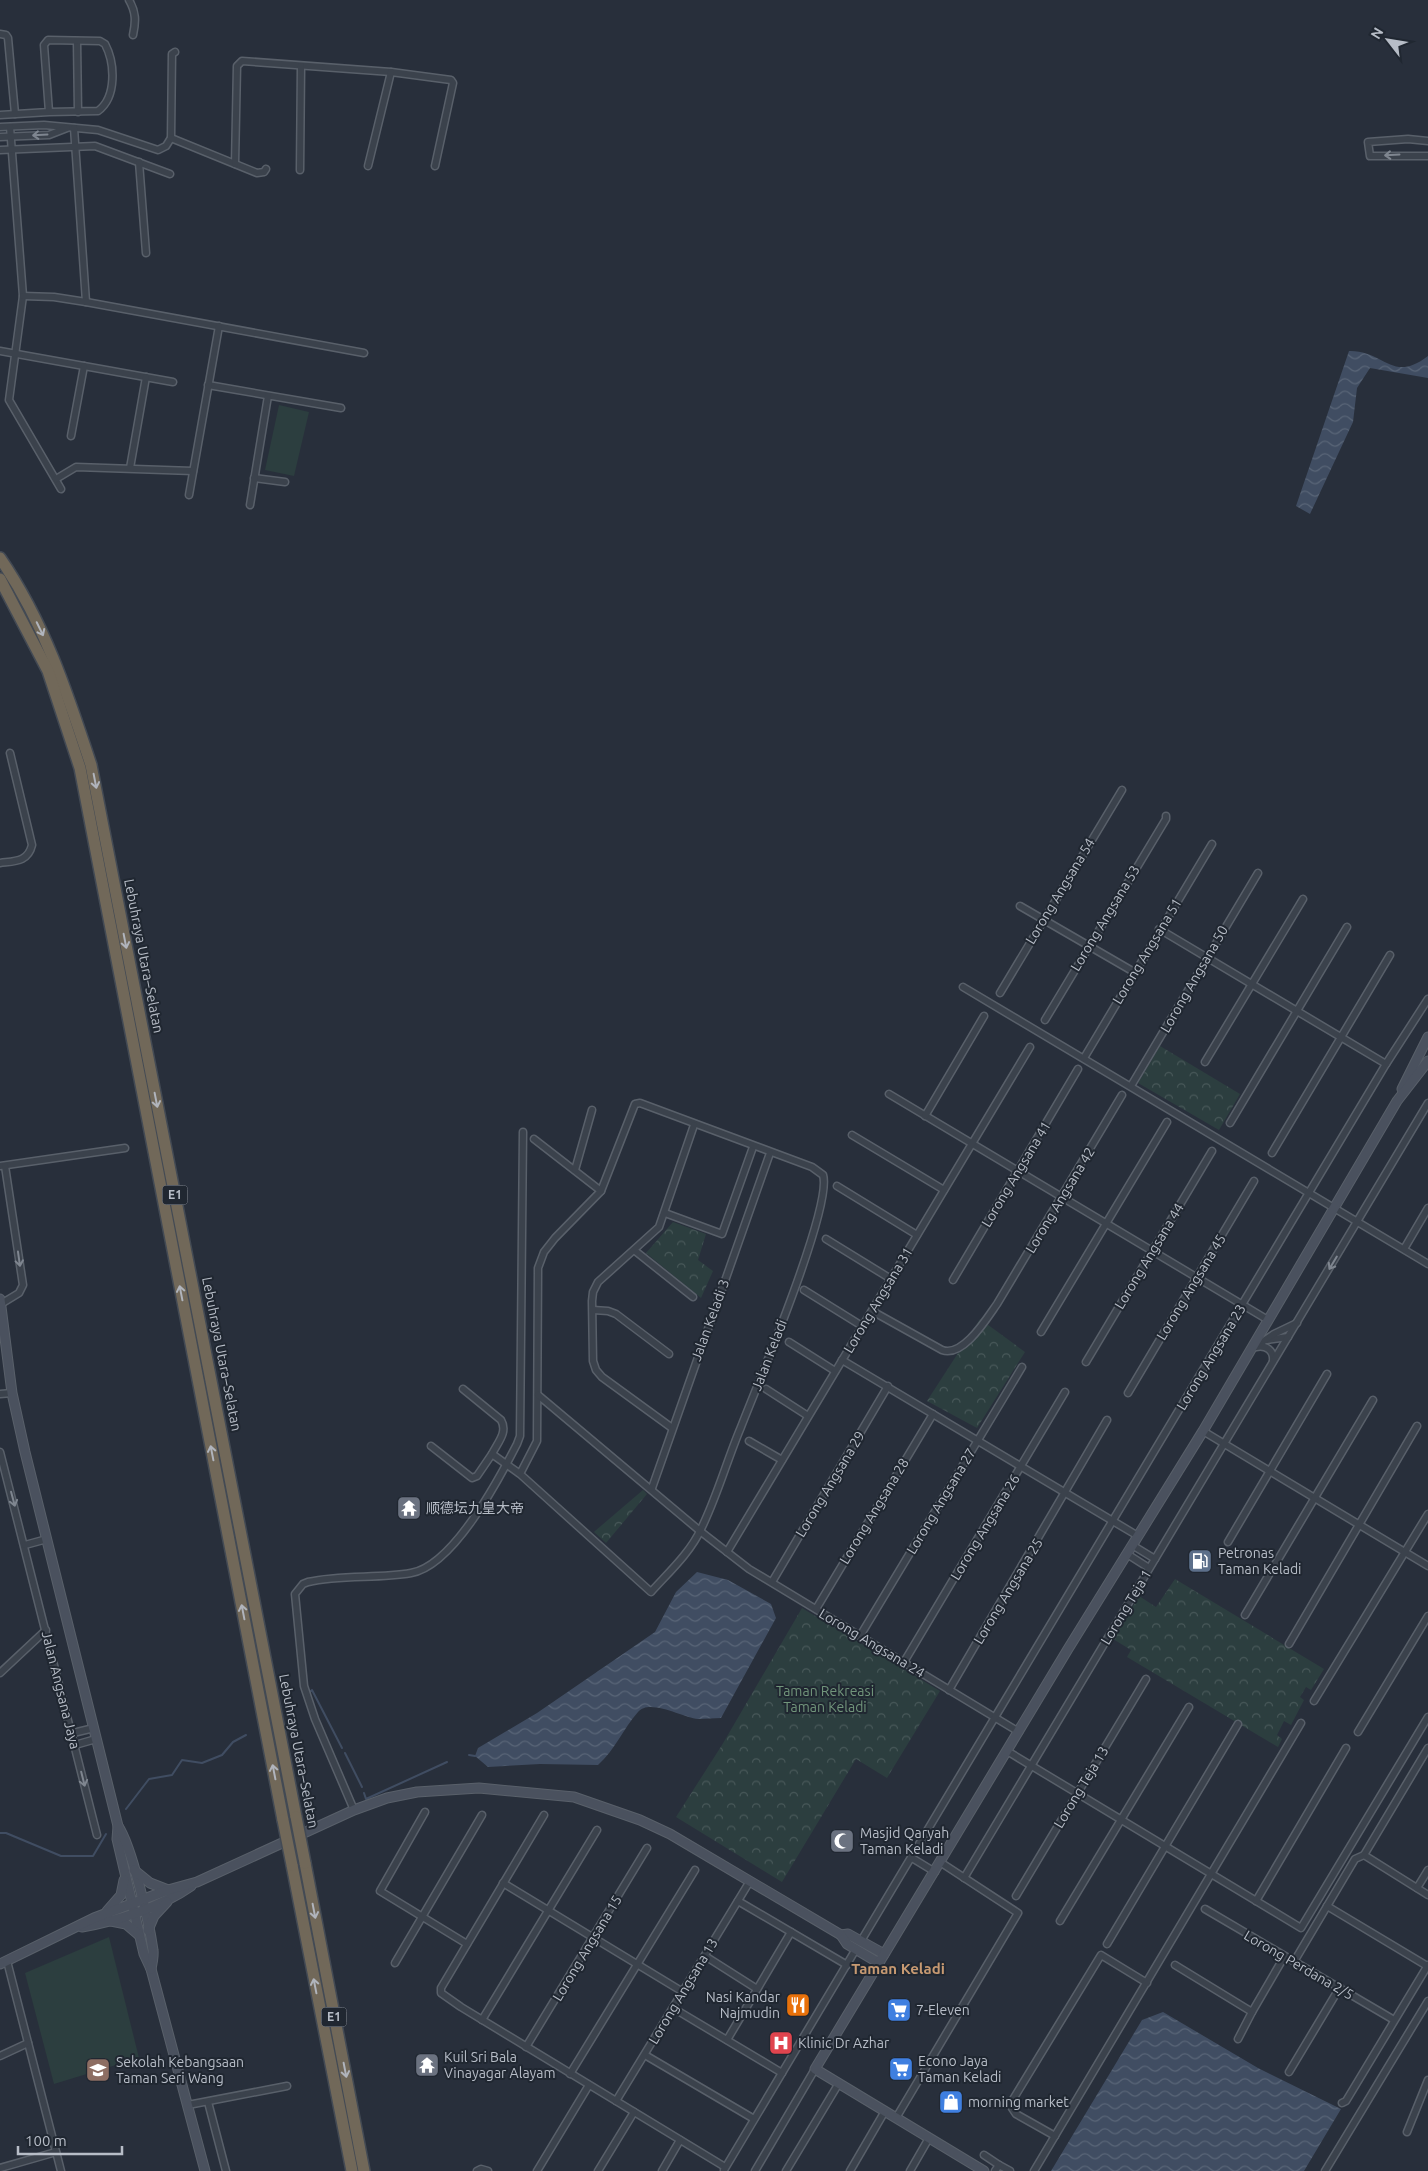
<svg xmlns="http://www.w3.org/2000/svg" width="1428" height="2171" viewBox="0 0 1428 2171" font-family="Ubuntu,'Noto Sans SC',sans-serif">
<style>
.green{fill:#2c3e3f}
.forest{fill:url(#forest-crowns)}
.water{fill:url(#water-waves)}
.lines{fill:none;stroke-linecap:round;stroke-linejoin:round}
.stream{stroke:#404d62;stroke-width:2}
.street-casing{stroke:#59606a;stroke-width:9}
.secondary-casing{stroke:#59606a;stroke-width:11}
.highway-casing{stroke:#434a54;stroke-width:14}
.street{stroke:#3b424c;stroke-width:6}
.secondary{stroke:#4a515e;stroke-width:9}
.highway{stroke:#716859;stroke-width:11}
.highway-bridge-casing{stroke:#434a54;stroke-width:14;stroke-linecap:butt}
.highway-bridge{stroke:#716859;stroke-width:11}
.oneway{stroke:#7f8690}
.oneway2{stroke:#b0b4bc}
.labels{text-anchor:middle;stroke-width:4;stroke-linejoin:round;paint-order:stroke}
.shield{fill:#202731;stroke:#8a909a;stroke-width:1}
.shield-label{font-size:12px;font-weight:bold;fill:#b7bdc7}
.street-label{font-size:14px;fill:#b7bdc7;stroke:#202731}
.poi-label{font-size:14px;fill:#b7bdc7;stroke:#202731;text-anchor:start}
.park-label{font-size:14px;fill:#71957b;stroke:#202731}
.neighbourhood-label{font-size:15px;font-weight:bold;fill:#c79a72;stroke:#202731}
</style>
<defs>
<pattern id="forest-crowns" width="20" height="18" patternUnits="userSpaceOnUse" patternTransform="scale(1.25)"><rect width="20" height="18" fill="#2c3e3f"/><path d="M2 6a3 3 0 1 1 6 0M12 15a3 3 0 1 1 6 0" fill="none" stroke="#485859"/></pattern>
<pattern id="water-waves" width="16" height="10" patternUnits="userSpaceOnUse" patternTransform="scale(1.25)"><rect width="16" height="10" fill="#404d62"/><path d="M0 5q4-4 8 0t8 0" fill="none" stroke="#596577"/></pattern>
</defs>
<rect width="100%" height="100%" fill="#282f3b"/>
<g class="green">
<polygon points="279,405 309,412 294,476 265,470"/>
<polygon points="109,1937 139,2058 54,2084 25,1973"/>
</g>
<g class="forest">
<polygon points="1160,1046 1240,1094 1219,1130 1138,1083"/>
<polygon points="673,1222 706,1234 698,1260 713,1271 701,1298 646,1253"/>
<polygon points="980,1319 1025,1352 977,1428 927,1401"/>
<polygon points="643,1490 647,1494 606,1543 594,1532 595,1531"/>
<polygon points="1175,1579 1324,1669 1311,1690 1306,1687 1300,1697 1304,1700 1291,1725 1284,1721 1277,1735 1282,1739 1278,1747 1127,1657 1131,1650 1113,1639 1139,1596 1156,1607"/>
<polygon points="802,1608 940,1691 887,1778 856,1759 782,1882 676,1817 722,1745"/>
</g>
<g class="water">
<path d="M1349,351C1384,350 1392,384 1428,356V378L1370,368L1357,388L1353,422L1310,514L1296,506Z"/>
<path d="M697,1572L728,1580L771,1604L776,1618L721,1718C714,1718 705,1719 698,1719C683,1718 650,1698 638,1712C623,1729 615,1750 598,1765L540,1764L488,1767L475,1756L478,1748L537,1713L655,1632L676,1592Z"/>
<polygon points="1163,2012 1258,2068 1341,2109 1304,2171 1051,2171 1142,2020"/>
</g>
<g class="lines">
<g class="stream">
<polyline points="310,1692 312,1690 342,1748"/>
<polyline points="345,1753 362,1787"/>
<polyline points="469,1755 475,1756"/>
<polyline points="364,1793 366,1799 447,1762"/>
<polyline points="126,1809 149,1779 172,1775 182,1760 202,1763 222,1755 233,1742 246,1735"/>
<polyline points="0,1833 6,1833 61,1856 93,1856 106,1834"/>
</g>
<defs>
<g id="street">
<path d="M129,0C136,12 136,21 133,35"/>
<polyline points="0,34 6,35 8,38 15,114"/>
<polyline points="77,41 78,112"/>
<path d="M0,115L49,112L44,45L48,40L100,41L105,44C115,63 117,97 98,111L49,112"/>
<polyline points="0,127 44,125 98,130 158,150 166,146 171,138 172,54 175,52"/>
<polyline points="10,127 23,296 9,400 61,489"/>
<polyline points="74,128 86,302"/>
<polyline points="0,137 49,135 67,128"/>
<polyline points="171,138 257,173 264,172 266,169"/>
<polyline points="1428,141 1408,139 1368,142 1370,156 1428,156"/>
<polyline points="0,150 95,146 170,174"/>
<polyline points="139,162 146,253"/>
<polyline points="235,164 237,66 242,61 391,72 451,80 453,83 435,166"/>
<polyline points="368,166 391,72"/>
<polyline points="300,170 301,66"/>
<polyline points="23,296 54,297 86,302 364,353"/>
<polyline points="0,351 173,382"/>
<polyline points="208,385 341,408"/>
<polyline points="71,436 84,366"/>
<polyline points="130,468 146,377"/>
<polyline points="254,478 285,482"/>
<polyline points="56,479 76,467 193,471"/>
<polyline points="189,495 219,326"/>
<polyline points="250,505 268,396"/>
<path d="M0,863C15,861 28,862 32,845L10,753"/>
<polyline points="1020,906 1134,972"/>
<polyline points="1159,929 1386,1064"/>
<polyline points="963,987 1428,1264"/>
<polyline points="1000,993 1122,790"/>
<polyline points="1045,1020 1166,819 1166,816"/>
<polyline points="1084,1058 1212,844"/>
<polyline points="1205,1062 1303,899"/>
<polyline points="1131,1086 1258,873"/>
<polyline points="889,1094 1268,1320"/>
<polyline points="925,1116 984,1016"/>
<polyline points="1230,1123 1347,927"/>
<polyline points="852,1135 944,1190"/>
<polyline points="534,1139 601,1191"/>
<polyline points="1272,1153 1390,955"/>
<polyline points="0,1166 125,1148"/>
<polyline points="575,1170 592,1110"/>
<polyline points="837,1186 917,1235"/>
<polyline points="665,1213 722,1234 753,1147"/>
<polyline points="826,1239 891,1279"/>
<polyline points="1404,1249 1428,1208"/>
<polyline points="634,1250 693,1297"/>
<polyline points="953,1280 1078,1069"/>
<polyline points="804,1290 862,1326"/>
<polyline points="1,1304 19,1293 23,1285 5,1166"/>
<polyline points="593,1310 608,1311 616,1314 669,1354"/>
<path d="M872,1311L942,1350C963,1358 987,1318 997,1304L1122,1095"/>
<polyline points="1041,1332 1167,1122"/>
<polyline points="1267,1340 1288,1337"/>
<polyline points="789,1342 835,1371"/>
<polyline points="1255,1347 1274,1334 1297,1323"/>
<path d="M1256,1347C1266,1345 1274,1350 1273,1361"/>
<polyline points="842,1360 1138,1536"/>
<polyline points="1086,1362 1212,1151"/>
<path d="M463,1389L501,1420C508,1432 498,1442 492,1454L520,1474L651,1592C668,1573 690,1553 701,1529C717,1497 727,1460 741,1427C756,1388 833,1206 823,1175L812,1167L640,1103L635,1104L601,1191L555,1238L544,1252L538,1268L537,1441L520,1474"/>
<polyline points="766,1389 808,1416"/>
<polyline points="1128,1393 1254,1181"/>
<polyline points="0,1394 12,1393"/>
<polyline points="538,1395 700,1531 749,1569 1019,1732"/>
<polyline points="672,1428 602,1377 596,1370 593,1361 592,1301 593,1292 598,1282 659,1227 694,1125"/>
<polyline points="1203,1431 1428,1566"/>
<polyline points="749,1441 782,1460"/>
<polyline points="431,1446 472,1478 477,1476 492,1454"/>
<polyline points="0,1452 97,1835"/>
<polyline points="652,1488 770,1153"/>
<polyline points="1228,1542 1327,1374"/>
<polyline points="25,1545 47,1539"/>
<polyline points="1132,1545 1155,1559"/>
<polyline points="727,1552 1030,1047"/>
<polyline points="1127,1554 1149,1568"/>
<polyline points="772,1582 888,1386"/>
<polyline points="816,1609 933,1414"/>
<polyline points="1245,1615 1373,1400"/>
<polyline points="860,1636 1022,1367"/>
<polyline points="1289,1644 1417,1426"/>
<polyline points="904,1662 1065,1392"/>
<polyline points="0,1673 46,1630"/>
<polyline points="949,1690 1107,1420"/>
<polyline points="1314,1701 1428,1514"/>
<polyline points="1358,1732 1428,1616"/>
<polyline points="73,1733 94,1728"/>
<polyline points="75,1745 96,1739"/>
<polyline points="1428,1748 1364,1855 1428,1895"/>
<polyline points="1007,1751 1301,1928 1428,1717"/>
<path d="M354,1810L315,1719L304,1686L295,1594L303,1584L308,1582C342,1574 377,1579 411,1573C453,1566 498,1481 517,1444L520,1436L523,1132"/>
<polyline points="425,1812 380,1891 467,1944"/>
<polyline points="544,1815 441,1988 441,1993 461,2007 725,2167"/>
<polyline points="912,1858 935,1872"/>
<polyline points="964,1878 1428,1103"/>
<polyline points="503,1883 683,1992"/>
<polyline points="1417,1888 1428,1870"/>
<polyline points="1016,1896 1146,1679"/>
<polyline points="738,1901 847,1965"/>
<polyline points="1256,1901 1346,1748"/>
<polyline points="1327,1906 1427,1966"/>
<polyline points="1205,1909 1394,2020"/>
<polyline points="1060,1921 1189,1707"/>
<polyline points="861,1941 1386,1064 1428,999"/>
<polyline points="1107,1944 1238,1724"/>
<polyline points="705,1956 757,1989"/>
<polyline points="1295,1960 1355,1859 1364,1855"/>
<polyline points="7,1961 61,2171"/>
<polyline points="395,1963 482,1815"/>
<polyline points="1175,1965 1252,2012"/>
<polyline points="673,2008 782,2073"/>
<polyline points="482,2020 597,1830"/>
<polyline points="1238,2039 1252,2012 1284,1957"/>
<polyline points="727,2040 791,1932"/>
<polyline points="526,2047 647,1848"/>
<polyline points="645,2055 754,2119"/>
<polyline points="0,2056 28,2043"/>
<polyline points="1289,2072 1340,1987"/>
<polyline points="570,2074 695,1870"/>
<polyline points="616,2101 750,1881"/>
<polyline points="208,2102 226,2171"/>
<polyline points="1342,2103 1346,2101 1428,1965"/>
<polyline points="188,2105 287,2086"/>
<polyline points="896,2118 1018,1913 940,1862"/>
<polyline points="1407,2132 1428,2080"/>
<polyline points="1055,2136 1016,2114 1012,2108 1012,2101 1101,1955 1147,1983"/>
<polyline points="984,2155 999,2165"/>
<polyline points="0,2168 56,2152"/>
<polyline points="724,2170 856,1949"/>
<polyline points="477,2171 481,2169 488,2171"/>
<polyline points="537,2171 589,2085"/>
<polyline points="598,2171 634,2112"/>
<polyline points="662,2171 680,2140"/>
<polyline points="755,2171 815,2069"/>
<polyline points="786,2171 839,2083"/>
<polyline points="850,2171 885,2111"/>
<polyline points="910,2171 929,2138"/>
<polyline points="995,2171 999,2165 1010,2171"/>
<polyline points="1034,2171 1301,1723"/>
<polyline points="1325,2171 1428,2001"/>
</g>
<g id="secondary">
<polyline points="1402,1089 1428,1037"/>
<polyline points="0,1299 12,1393 25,1452 118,1826 117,1839 144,1954 151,1969 205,2171"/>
<path d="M118,1826C132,1847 149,1922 153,1950C154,1956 152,1963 151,1969"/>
<polyline points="134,1870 150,1883 168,1890"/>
<polyline points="107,1911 121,1895 124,1880"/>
<polyline points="111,1921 126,1924 139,1935"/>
<path d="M82,1927C118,1921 161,1907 191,1886"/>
<polyline points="148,1930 154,1916 167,1902"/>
<polyline points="841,1935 848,1934 884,1954"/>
<polyline points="0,1964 94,1918 168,1890 197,1882 354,1810 387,1798 417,1792 479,1788 574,1797 640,1820 670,1834 841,1935 847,1944 879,1963"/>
<polyline points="984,2171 815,2069 1068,1649 1203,1431 1397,1101 1428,1061"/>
</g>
<g id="highway">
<path d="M0,558C44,622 67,692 91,765L296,1817"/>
<polyline points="0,579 48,671 80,768 283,1820"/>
<polyline points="305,1863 364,2171"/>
<polyline points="292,1865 352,2171"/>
</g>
</defs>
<use href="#street" class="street-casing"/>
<use href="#secondary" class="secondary-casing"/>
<use href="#highway" class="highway-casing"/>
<use href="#street" class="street"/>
<use href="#secondary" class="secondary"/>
<use href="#highway" class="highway"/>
<defs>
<g id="highway-bridge">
<polyline points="296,1817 305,1863"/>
<polyline points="283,1820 292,1865"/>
</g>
</defs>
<use href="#highway-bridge" class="highway-bridge-casing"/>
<use href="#highway-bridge" class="highway-bridge"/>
</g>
<defs><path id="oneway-shaft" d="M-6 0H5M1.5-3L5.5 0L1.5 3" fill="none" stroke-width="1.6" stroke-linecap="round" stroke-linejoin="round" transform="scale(1.25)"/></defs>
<g class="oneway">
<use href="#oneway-shaft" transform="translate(40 135) rotate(177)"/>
<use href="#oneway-shaft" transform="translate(1392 155) rotate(177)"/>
<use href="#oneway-shaft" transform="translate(19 1259) rotate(82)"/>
<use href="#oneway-shaft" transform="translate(1333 1263) rotate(121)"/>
<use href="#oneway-shaft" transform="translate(13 1499) rotate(75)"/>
<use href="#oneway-shaft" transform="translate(83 1779) rotate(76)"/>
</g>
<g class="oneway2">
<use href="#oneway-shaft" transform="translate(40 629) rotate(64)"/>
<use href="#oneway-shaft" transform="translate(95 781) rotate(79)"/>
<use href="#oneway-shaft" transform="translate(125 941) rotate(79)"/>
<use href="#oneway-shaft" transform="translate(156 1100) rotate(79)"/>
<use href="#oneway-shaft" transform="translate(181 1293) rotate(-101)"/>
<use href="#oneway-shaft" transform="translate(212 1453) rotate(-101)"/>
<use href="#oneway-shaft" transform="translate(243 1612) rotate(-101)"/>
<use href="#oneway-shaft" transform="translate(274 1772) rotate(-101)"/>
<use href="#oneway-shaft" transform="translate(314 1911) rotate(79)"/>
<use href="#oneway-shaft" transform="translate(315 1986) rotate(-101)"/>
<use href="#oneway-shaft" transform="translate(345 2070) rotate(79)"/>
</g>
<defs>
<symbol id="temple-square" viewBox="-11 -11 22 22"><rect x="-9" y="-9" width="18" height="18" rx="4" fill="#6b7280" stroke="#202731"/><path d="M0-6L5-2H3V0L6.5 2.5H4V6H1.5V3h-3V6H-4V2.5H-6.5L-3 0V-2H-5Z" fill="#fff"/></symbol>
<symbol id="fuel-square" viewBox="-11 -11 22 22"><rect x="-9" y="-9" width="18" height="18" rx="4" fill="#5c6f8a" stroke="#202731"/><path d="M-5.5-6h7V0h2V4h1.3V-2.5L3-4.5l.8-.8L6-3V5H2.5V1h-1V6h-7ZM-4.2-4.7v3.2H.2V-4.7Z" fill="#fff"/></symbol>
<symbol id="mosque-square" viewBox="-11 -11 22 22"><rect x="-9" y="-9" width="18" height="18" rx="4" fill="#6b7280" stroke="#202731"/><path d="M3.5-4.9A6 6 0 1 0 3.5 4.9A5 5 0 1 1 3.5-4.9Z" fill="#fff"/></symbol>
<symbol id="restaurant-square" viewBox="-11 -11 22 22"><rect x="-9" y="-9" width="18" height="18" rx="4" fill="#e8710a" stroke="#202731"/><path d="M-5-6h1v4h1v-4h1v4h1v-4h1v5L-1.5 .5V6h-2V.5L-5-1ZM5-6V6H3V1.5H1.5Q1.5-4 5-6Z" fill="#fff"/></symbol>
<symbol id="supermarket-square" viewBox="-11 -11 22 22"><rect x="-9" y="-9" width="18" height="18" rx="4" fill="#3f7fe0" stroke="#202731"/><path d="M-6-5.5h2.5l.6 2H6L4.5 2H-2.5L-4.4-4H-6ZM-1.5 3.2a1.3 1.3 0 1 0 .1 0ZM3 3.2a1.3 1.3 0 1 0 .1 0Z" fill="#fff"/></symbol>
<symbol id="hospital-square" viewBox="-11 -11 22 22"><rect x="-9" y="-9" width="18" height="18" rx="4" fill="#e0444e" stroke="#202731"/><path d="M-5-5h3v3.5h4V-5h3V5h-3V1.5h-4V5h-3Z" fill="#fff"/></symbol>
<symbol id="school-square" viewBox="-11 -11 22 22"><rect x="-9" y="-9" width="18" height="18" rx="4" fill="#8d6e63" stroke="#202731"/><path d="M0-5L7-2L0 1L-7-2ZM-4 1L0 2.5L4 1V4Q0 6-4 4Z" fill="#fff"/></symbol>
<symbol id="shop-square" viewBox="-11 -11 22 22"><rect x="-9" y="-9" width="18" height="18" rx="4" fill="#3f7fe0" stroke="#202731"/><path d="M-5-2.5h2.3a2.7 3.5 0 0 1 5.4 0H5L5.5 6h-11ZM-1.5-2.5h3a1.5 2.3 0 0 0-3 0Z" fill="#fff"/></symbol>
</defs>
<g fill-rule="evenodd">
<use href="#temple-square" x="395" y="1494" width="28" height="28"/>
<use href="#fuel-square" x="1186" y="1547" width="28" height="28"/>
<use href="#mosque-square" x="828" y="1827" width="28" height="28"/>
<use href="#restaurant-square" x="784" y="1991" width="28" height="28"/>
<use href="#supermarket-square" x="885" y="1996" width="28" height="28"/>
<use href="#hospital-square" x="767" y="2029" width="28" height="28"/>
<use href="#temple-square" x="413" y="2051" width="28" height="28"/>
<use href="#supermarket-square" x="887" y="2055" width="28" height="28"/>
<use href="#school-square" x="84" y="2056" width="28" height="28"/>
<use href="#shop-square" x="937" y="2088" width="28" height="28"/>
</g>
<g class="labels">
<g class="shield">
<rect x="162.5" y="1185.5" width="25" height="19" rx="4"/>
<rect x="321.5" y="2007.5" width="25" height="19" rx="4"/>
</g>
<g class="shield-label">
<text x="175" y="1199">E1</text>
<text x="334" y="2021">E1</text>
</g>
<g class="street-label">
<text transform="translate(1060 891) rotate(-59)" y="5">Lorong Angsana 54</text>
<text transform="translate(1105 918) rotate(-59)" y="5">Lorong Angsana 53</text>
<text transform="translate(1147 951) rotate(-59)" y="5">Lorong Angsana 51</text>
<text transform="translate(144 956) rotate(79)" y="5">Lebuhraya Utara–Selatan</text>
<text transform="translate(1194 979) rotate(-60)" y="5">Lorong Angsana 50</text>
<text transform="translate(1016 1174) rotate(-59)" y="5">Lorong Angsana 41</text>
<text transform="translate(1060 1200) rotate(-59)" y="5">Lorong Angsana 42</text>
<text transform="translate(1149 1256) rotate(-59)" y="5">Lorong Angsana 44</text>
<text transform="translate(1191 1287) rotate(-59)" y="5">Lorong Angsana 45</text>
<text transform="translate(878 1300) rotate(-59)" y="5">Lorong Angsana 31</text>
<text transform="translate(710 1320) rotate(-70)" y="5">Jalan Keladi 3</text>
<text transform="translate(222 1354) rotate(79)" y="5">Lebuhraya Utara–Selatan</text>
<text transform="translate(769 1355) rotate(-69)" y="5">Jalan Keladi</text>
<text transform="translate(1211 1357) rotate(-59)" y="5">Lorong Angsana 23</text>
<text transform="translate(830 1484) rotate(-59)" y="5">Lorong Angsana 29</text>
<text transform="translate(941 1501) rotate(-59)" y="5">Lorong Angsana 27</text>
<text transform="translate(874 1511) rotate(-59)" y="5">Lorong Angsana 28</text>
<text transform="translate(985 1527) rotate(-59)" y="5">Lorong Angsana 26</text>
<text transform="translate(1008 1591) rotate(-59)" y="5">Lorong Angsana 25</text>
<text transform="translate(1126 1607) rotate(-59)" y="5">Lorong Teja 1</text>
<text transform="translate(872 1643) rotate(31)" y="5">Lorong Angsana 24</text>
<text transform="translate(61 1690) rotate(76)" y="5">Jalan Angsana Jaya</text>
<text transform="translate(299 1751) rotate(79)" y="5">Lebuhraya Utara–Selatan</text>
<text transform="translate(1081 1787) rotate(-59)" y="5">Lorong Teja 13</text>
<text transform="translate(587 1948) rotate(-59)" y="5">Lorong Angsana 15</text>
<text transform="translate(1299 1965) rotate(30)" y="5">Lorong Perdana 2/5</text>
<text transform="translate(683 1991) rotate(-59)" y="5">Lorong Angsana 13</text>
</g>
<g class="poi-label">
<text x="426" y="1513">顺德坛九皇大帝</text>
<text x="1218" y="1558">Petronas<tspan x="1218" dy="16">Taman Keladi</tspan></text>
<text x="860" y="1838">Masjid Qaryah<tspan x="860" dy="16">Taman Keladi</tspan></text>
<text x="780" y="2002" text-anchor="end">Nasi Kandar<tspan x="780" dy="16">Najmudin</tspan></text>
<text x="916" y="2015">7-Eleven</text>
<text x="798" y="2048">Klinic Dr Azhar</text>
<text x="444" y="2062">Kuil Sri Bala<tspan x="444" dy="16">Vinayagar Alayam</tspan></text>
<text x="918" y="2066">Econo Jaya<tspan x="918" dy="16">Taman Keladi</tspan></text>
<text x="116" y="2067">Sekolah Kebangsaan<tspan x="116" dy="16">Taman Seri Wang</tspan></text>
<text x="968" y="2107">morning market</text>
</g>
<g class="park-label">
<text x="825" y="1696">Taman Rekreasi<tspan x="825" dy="16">Taman Keladi</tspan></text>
</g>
<g class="neighbourhood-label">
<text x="898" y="1974">Taman Keladi</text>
</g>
</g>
<g transform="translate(1388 40) rotate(301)" stroke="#202731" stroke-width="4" paint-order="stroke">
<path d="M0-4L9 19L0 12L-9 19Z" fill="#b7bdc7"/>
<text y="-8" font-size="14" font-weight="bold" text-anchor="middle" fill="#b7bdc7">N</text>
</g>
<path d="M18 2146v8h104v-8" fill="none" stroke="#b7bdc7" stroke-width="2.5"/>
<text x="25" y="2146" font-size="15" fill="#b7bdc7" stroke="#202731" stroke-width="4" paint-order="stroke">100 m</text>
</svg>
